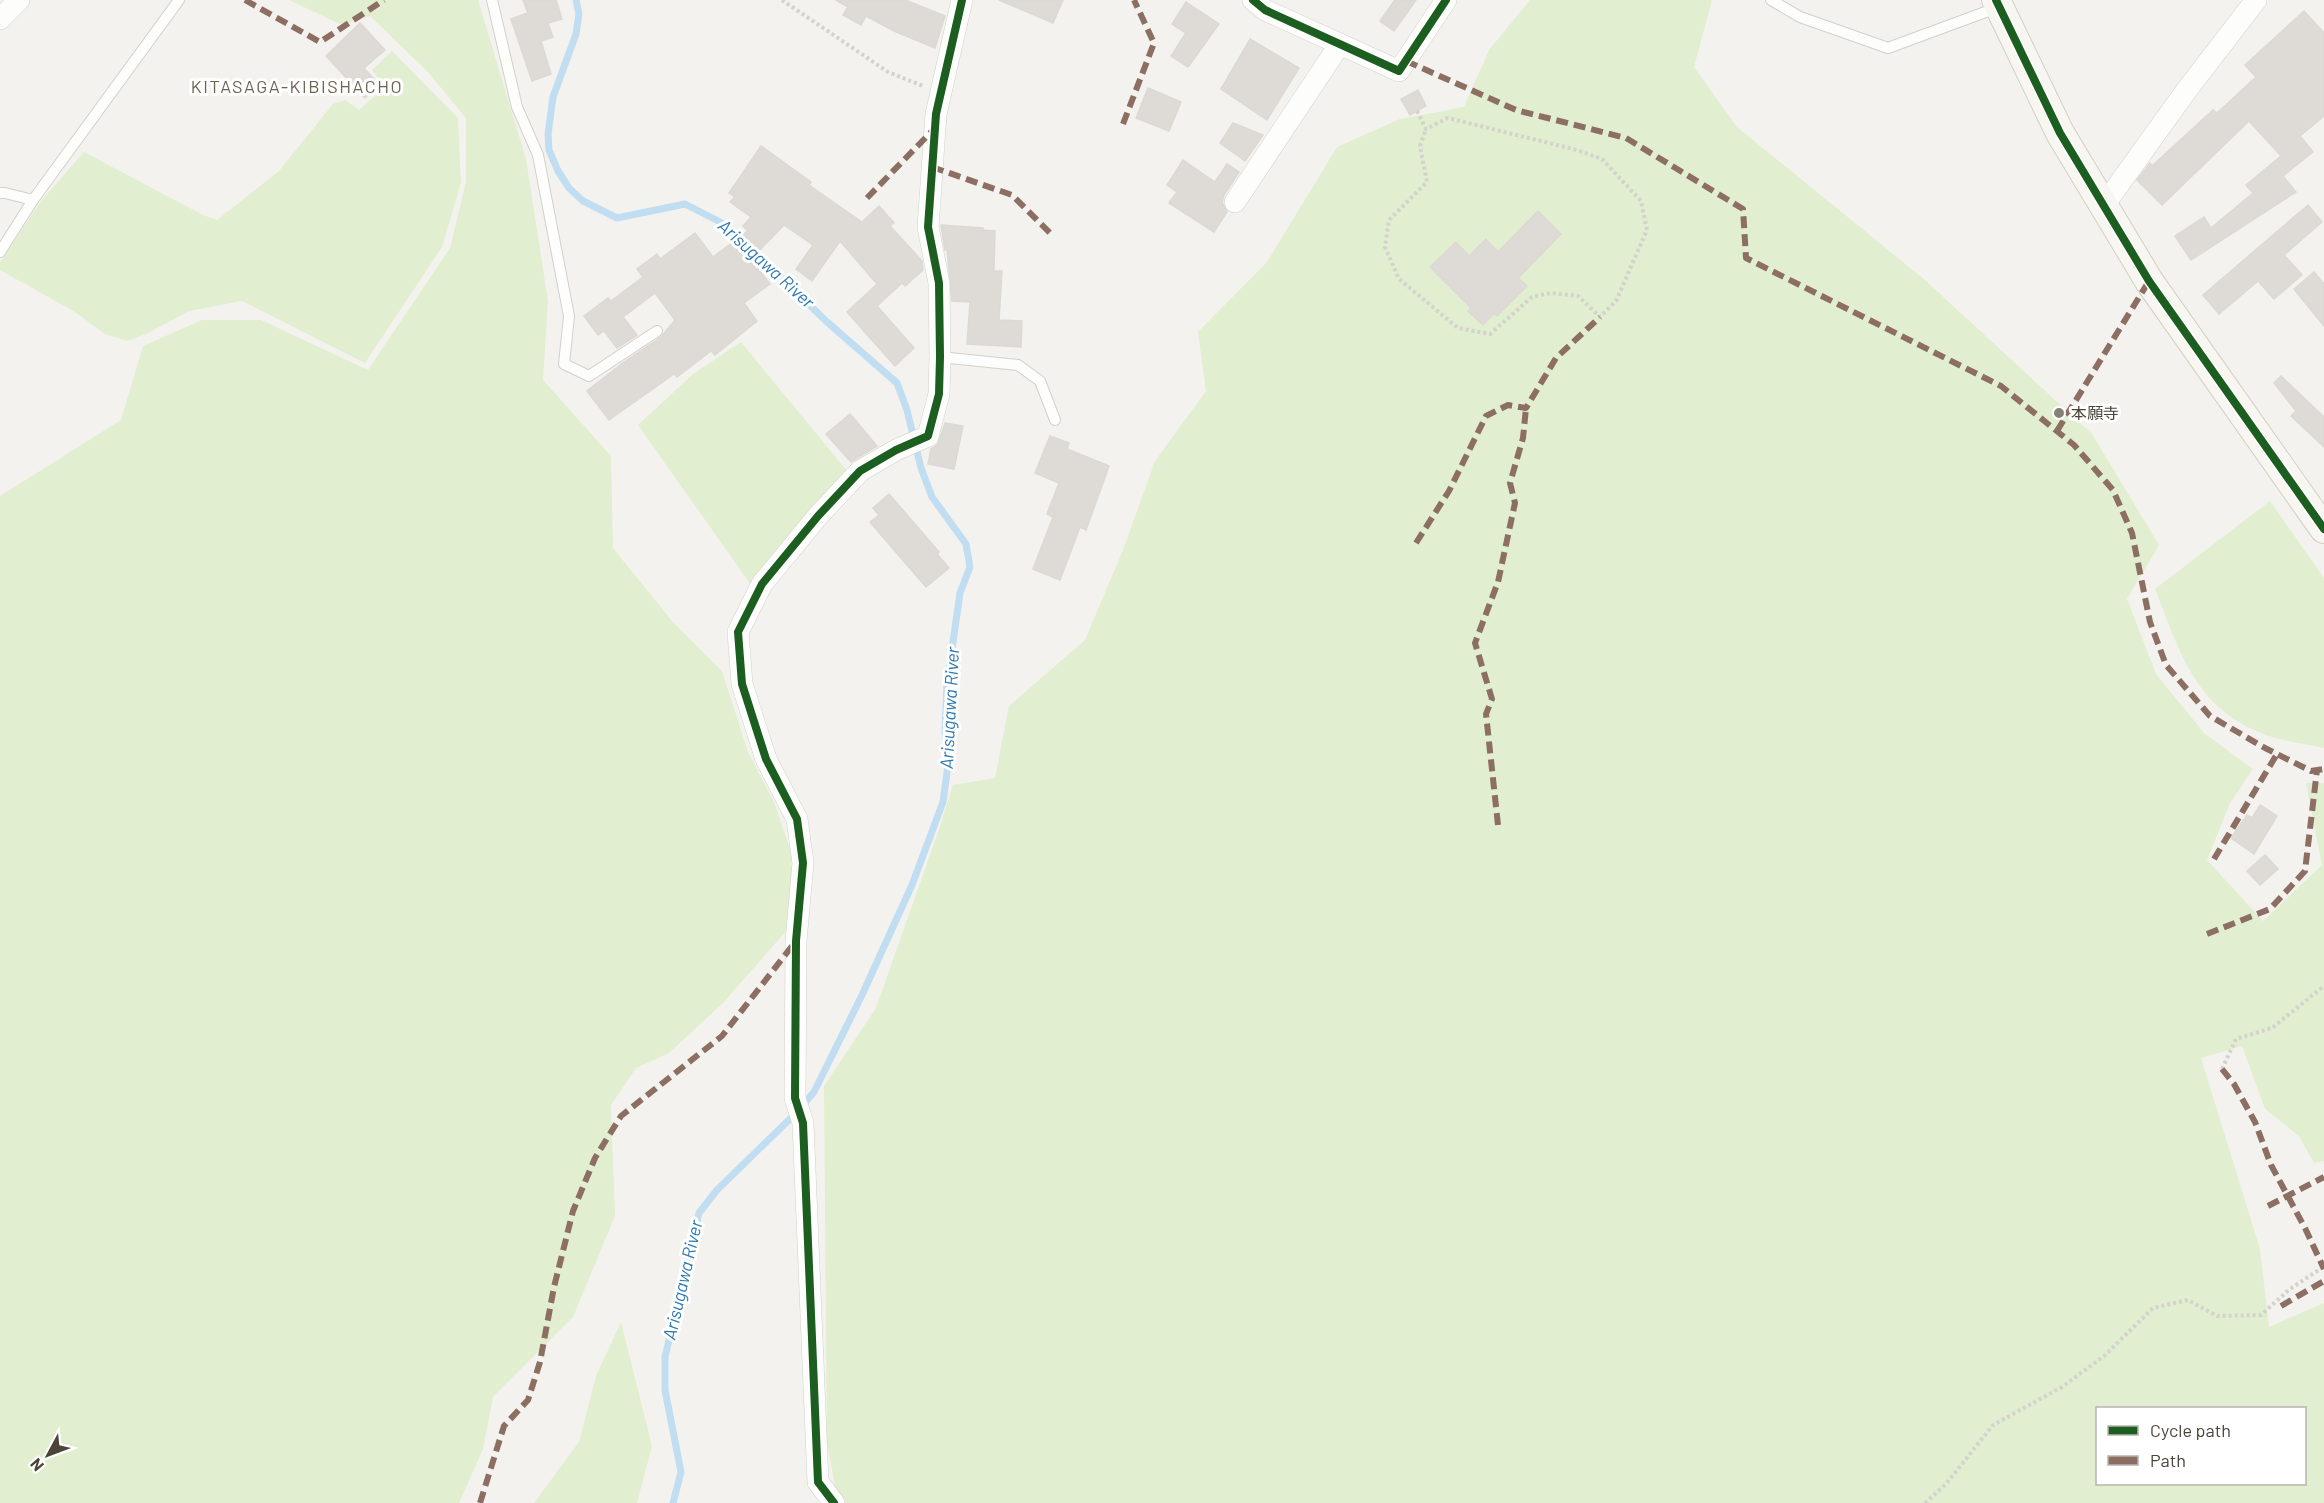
<svg xmlns="http://www.w3.org/2000/svg" width="2324" height="1503" viewBox="0 0 2324 1503" font-family="Barlow,'Noto Sans JP',sans-serif">
<style>
.green{fill:#e1eecf;fill-rule:evenodd}
.lines{fill:none;stroke-linecap:round;stroke-linejoin:round}
.stream{stroke:#c0ddf1;stroke-width:7}
.building{fill:#dedbd6;stroke:#dcd9d4;stroke-width:1.5}
.lane-casing{stroke:#d2d0cb;stroke-width:12}
.street-casing{stroke:#d2d0cb;stroke-width:22}
.secondary-casing{stroke:#d3cfc5;stroke-width:30}
.path{stroke:#d3d2cc;stroke-width:4;stroke-dasharray:3 3;stroke-linecap:butt}
.lane{stroke:#fdfdfc;stroke-width:10}
.street{stroke:#fdfdfc;stroke-width:21}
.secondary{stroke:#f7f6f1;stroke-width:28}
.quiet{stroke:#8d6e63;stroke-width:6;stroke-dasharray:12 6;stroke-linecap:butt}
.cycleway-casing{stroke:#fff;stroke-width:11}
.cycleway{stroke:#1b5e20;stroke-width:8}
.poi-dot{fill:#868178;stroke:#fff;stroke-width:2}
.labels{text-anchor:middle;stroke-width:6;stroke-linejoin:round;paint-order:stroke}
.poi-label{font-size:16px;fill:#4b4439;stroke:#fff;text-anchor:start}
.neighbourhood-label{font-size:18px;letter-spacing:1.5px;fill:#6e6250;stroke:#fff}
.water-label{font-size:18px;font-style:italic;fill:#2e7ab2;stroke:#fff}
</style>
<rect width="100%" height="100%" fill="#f4f2ee"/>
<g class="green">
<polygon points="289,0 478,0 526,159 548,301 543,380 611,456 613,548 672,621 722,671 748,752 774,802 791,852 793,923 723,1003 669,1053 636,1068 611,1105 615,1216 573,1317 493,1397 483,1449 459,1503 0,1503 0,496 121,420 143,346 202,320 261,320 368,370 450,248 466,182 466,118 428,72 370,16 342,25"/>
<path d="M1530,0H1712L1694,67L1737,127L1925,280L2092,434L2159,545L2127,599L2156,674L2204,733L2253,769L2230,803L2207,860L2263,921L2322,865L2306,783H2324V1161L2314,1163L2299,1136L2265,1109L2242,1046L2201,1058L2260,1249L2269,1327L2324,1303V1503H838L827,1442L824,1086L876,1008L938,832L953,785L995,778L1009,706L1085,640L1123,550L1155,461L1206,391L1198,332L1267,262L1337,147L1400,119L1464,107L1489,50ZM2098,1408H2304V1484H2098Z"/>
<polygon points="392,51 458,118 461,183 442,247 365,363 242,301 189,311 146,334 127,341 105,334 75,312 0,270 0,263 41,201 84,152 203,215 217,220 279,171 333,104 345,100 359,110 385,87 372,70"/>
<polygon points="741,342 847,471 751,585 638,425 693,374"/>
<path d="M2270,501L2324,578V748C2304,743 2280,741 2261,733C2193,705 2180,651 2155,589Z"/>
<polygon points="621,1322 652,1446 637,1503 534,1503 579,1442 596,1376"/>
</g>
<g class="lines">
<g class="stream">
<polyline points="576,0 579,14 576,34 553,97 548,134 549,150 558,171 569,188 583,201 617,218 685,204 728,226 826,321 897,383 907,410 921,468 932,497 966,544 970,567 960,593 947,684 945,732 948,765 943,802 912,885 862,995 814,1092 803,1105"/>
<polyline points="673,1503 681,1472 665,1390 665,1357 699,1213 717,1190 795,1114"/>
</g>
</g>
<g class="building">
<polygon points="523,0 556,0 562,19 548,23 553,37 541,41 551,74 532,81 511,19 528,13"/>
<polygon points="836,0 905,0 945,16 935,48 894,31 866,16 861,25 843,15 848,7"/>
<polygon points="999,0 1063,0 1053,23"/>
<polygon points="1395,0 1416,0 1394,31 1380,21"/>
<polygon points="1186,2 1219,24 1188,67 1171,56 1186,33 1172,24"/>
<polygon points="2304,11 2324,33 2324,116 2300,136 2313,152 2283,176 2296,192 2191,260 2175,236 2204,217 2211,228 2253,193 2246,185 2281,156 2249,121 2162,205 2137,180 2150,163 2152,166 2213,110 2217,113 2256,77 2245,65"/>
<polygon points="360,23 385,50 364,68 379,85 365,98 326,56"/>
<polygon points="1250,39 1299,68 1267,120 1221,89"/>
<polygon points="1148,88 1181,102 1169,131 1136,118"/>
<polygon points="1418,90 1426,106 1410,115 1401,99"/>
<polygon points="1233,123 1263,135 1245,161 1220,143"/>
<polygon points="761,146 811,182 809,185 862,222 879,206 894,223 890,226 922,261 923,270 905,286 902,283 877,306 914,348 895,366 847,312 877,284 840,241 812,281 796,269 813,245 784,225 751,259 770,284 744,303 757,321 715,355 711,351 677,377 674,374 609,420 587,391 624,362 661,337 675,320 655,293 623,317 637,335 617,348 604,331 598,335 584,316 608,298 611,301 643,277 637,269 657,254 660,259 695,233 713,257 748,231 743,226 751,217 730,202 735,197 729,193"/>
<polygon points="1183,160 1215,182 1227,164 1239,172 1224,195 1222,202 1227,212 1214,232 1169,203 1177,192 1167,185"/>
<polygon points="2308,205 2322,222 2284,255 2302,275 2274,299 2258,281 2219,314 2203,295"/>
<polygon points="1538,211 1561,234 1518,278 1527,286 1497,316 1494,313 1483,325 1468,311 1471,308 1430,267 1456,242 1469,256 1486,239 1498,252"/>
<polygon points="941,225 983,228 983,230 995,231 994,271 1002,271 999,320 1022,321 1021,347 967,344 970,302 952,301 947,249 945,250"/>
<polygon points="2314,272 2324,284 2324,326 2294,289"/>
<polygon points="2281,376 2324,417 2324,447 2291,416 2296,411 2274,383"/>
<polygon points="850,414 877,446 851,462 826,434"/>
<polygon points="945,423 963,426 954,469 928,464 931,449 938,444"/>
<polygon points="1050,436 1069,443 1067,449 1109,466 1086,530 1080,527 1060,580 1033,569 1053,517 1047,514 1059,483 1035,473"/>
<polygon points="889,494 939,552 937,554 949,568 926,587 870,522 879,515 873,508"/>
<polygon points="2260,805 2277,816 2254,854 2231,838 2247,815 2252,818"/>
<polygon points="2265,855 2278,869 2260,885 2247,871"/>
</g>
<g class="lines">
<defs>
<g id="lane">
<polyline points="492,0 517,107 538,155 569,316 564,364 589,376 657,331"/>
<polyline points="1771,0 1800,17 1888,48 1999,7"/>
<polyline points="0,193 5,193 33,200"/>
<polyline points="0,252 33,200 179,0"/>
<polyline points="940,357 1018,365 1040,381 1055,420"/>
</g>
<g id="street">
<polyline points="1253,0 1265,10 1399,71 1446,0"/>
<polyline points="0,19 19,0"/>
<polyline points="1235,202 1340,44"/>
<polyline points="2104,205 2186,91 2256,0"/>
<polyline points="834,1503 818,1482 803,1123 795,1098 796,941 803,863 797,819 766,759 742,684 738,632 762,584 818,516 860,471 896,450 928,436 939,394 940,357 939,283 928,227 936,114 962,0"/>
</g>
<polyline id="secondary" points="1996,0 2060,133 2149,281 2324,529"/>
</defs>
<use href="#lane" class="lane-casing"/>
<use href="#street" class="street-casing"/>
<use href="#secondary" class="secondary-casing"/>
<g class="path">
<polyline points="782,0 888,72 923,86"/>
<polyline points="1417,111 1426,129 1448,118 1577,150 1602,159 1641,201 1647,230 1616,301 1600,317 1578,296 1550,293 1532,297 1490,334 1458,328 1399,279 1385,247 1389,220 1427,182 1420,146 1426,129"/>
<polyline points="2222,1069 2236,1039 2272,1028 2324,986"/>
<polyline points="1925,1503 1946,1484 1993,1425 2062,1387 2104,1356 2153,1308 2188,1300 2217,1316 2261,1315 2290,1289 2323,1267"/>
</g>
<use href="#lane" class="lane"/>
<use href="#street" class="street"/>
<use href="#secondary" class="secondary"/>
<g class="quiet">
<polyline points="245,0 320,42 384,0"/>
<polyline points="1406,61 1516,110 1626,138 1743,209 1746,258 2001,386 2074,445 2113,490 2132,533 2150,622 2166,665 2210,716 2265,748 2311,771 2324,769"/>
<polyline points="1123,124 1154,43 1134,0"/>
<polyline points="932,167 1012,195 1052,235"/>
<polyline points="867,198 935,128"/>
<polyline points="2057,431 2149,281"/>
<polyline points="1416,543 1449,491 1486,416 1508,405 1526,408 1556,358 1600,317"/>
<polyline points="1498,825 1486,714 1492,699 1475,643 1498,582 1515,503 1510,483 1523,438 1526,408"/>
<polyline points="2214,859 2277,754"/>
<polyline points="2207,934 2270,909 2305,871 2317,770"/>
<polyline points="2222,1069 2234,1084 2255,1122 2271,1165 2305,1228 2324,1269"/>
<polyline points="2268,1206 2324,1177"/>
<polyline points="2281,1306 2324,1281"/>
<polyline points="480,1503 504,1426 528,1400 540,1362 554,1287 573,1211 595,1158 621,1116 722,1036 796,941"/>
</g>
<defs>
<g id="cycleway">
<polyline points="1253,0 1265,10 1399,71 1446,0"/>
<polyline points="1996,0 2060,133 2149,281 2324,529"/>
<polyline points="834,1503 818,1482 803,1123 795,1098 796,941 803,863 797,819 766,759 742,684 738,632 762,584 818,516 860,471 896,450 928,436 939,394 940,357 939,283 928,227 936,114 962,0"/>
</g>
</defs>
<use href="#cycleway" class="cycleway-casing"/>
<use href="#cycleway" class="cycleway"/>
</g>
<circle class="poi-dot" cx="2059" cy="413" r="6"/>
<g class="labels">
<g class="poi-label">
<text x="2071" y="419">本願寺</text>
</g>
<g class="neighbourhood-label">
<text x="297" y="93">KITASAGA-KIBISHACHO</text>
</g>
<g class="water-label">
<text transform="translate(766 264) rotate(42)" y="6">Arisugawa River</text>
<text transform="translate(950 708) rotate(-87)" y="6">Arisugawa River</text>
<text transform="translate(683 1280) rotate(-77)" y="6">Arisugawa River</text>
</g>
</g>
<rect x="2096" y="1407" width="210" height="78" fill="#ffffff" stroke="#b7b4b0" stroke-width="1.5"/>
<rect x="2108" y="1426" width="30" height="9" fill="#1b5e20" stroke="#b7b4b0" stroke-width="1.5"/>
<text x="2150" y="1437" font-size="18" fill="#4b4439">Cycle path</text>
<rect x="2108" y="1456" width="30" height="9" fill="#8d6e63" stroke="#b7b4b0" stroke-width="1.5"/>
<text x="2150" y="1467" font-size="18" fill="#4b4439">Path</text>
<g transform="translate(48 1455) rotate(229)" stroke="#ffffff" stroke-width="4.5" paint-order="stroke">
<path d="M0-4.5L10 22L0 15L-10 22Z" fill="#4b4439"/>
<text y="-9" font-size="16" font-weight="bold" text-anchor="middle" fill="#4b4439">N</text>
</g>
</svg>
